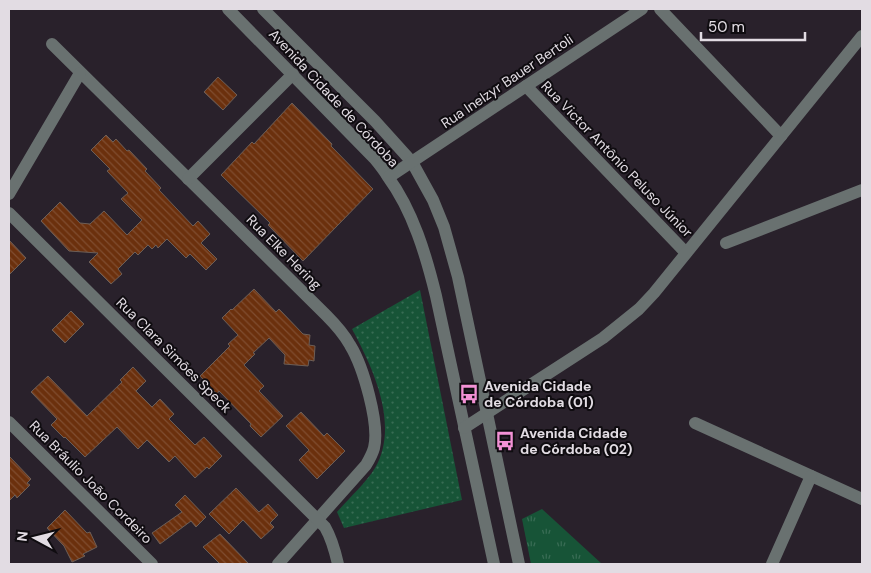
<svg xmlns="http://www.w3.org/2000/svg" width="871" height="573" viewBox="0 0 871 573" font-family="'DM Sans',sans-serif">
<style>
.grass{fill:url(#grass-tufts)}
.park{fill:url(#park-dots)}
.building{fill:url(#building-back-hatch);stroke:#6c5e57}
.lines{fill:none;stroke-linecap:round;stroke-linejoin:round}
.minor{stroke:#697170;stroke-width:12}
.labels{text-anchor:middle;stroke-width:4;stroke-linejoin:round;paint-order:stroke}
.street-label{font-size:14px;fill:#e2dce3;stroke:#0f0c10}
.poi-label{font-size:14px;font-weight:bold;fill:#e2dce3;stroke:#0f0c10;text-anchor:start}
</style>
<defs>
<pattern id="grass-tufts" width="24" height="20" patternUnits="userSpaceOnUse" patternTransform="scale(1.25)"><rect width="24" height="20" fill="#175437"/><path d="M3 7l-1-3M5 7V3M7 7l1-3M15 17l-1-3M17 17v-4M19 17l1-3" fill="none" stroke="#386c54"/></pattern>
<pattern id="park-dots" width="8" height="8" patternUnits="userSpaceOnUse" patternTransform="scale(1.25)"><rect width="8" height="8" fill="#175437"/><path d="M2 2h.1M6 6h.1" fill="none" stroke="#386c54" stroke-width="1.8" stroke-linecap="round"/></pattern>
<pattern id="building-back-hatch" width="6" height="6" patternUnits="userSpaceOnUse" patternTransform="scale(1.25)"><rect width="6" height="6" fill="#6b300d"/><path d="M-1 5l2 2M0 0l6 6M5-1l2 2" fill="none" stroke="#804d30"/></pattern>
</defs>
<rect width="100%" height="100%" fill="#29212b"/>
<polygon class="grass" points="542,509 602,564 531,564 522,519"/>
<path class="park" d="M420,290L462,500L344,528L337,512C349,498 365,484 375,468C400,425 373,368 352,329Z"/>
<g class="building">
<polygon points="218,77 237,95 223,110 204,92"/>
<polygon points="292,103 332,144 331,146 373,189 303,261 268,225 270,223 221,175 252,142 254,144"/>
<polygon points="106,135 113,142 116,139 127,151 129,150 147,169 145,171 161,188 159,190 193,226 198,221 210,234 201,243 217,259 206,270 190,254 186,258 167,239 158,248 156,245 152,249 148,245 138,255 135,252 118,269 122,274 111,284 89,262 98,253 69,251 41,221 60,202 80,223 90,224 104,211 127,235 142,220 121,199 128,193 107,171 110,169 91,150"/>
<polygon points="9,240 26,258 9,275"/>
<polygon points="254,289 276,312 279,309 303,334 310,335 309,345 315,346 314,361 309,360 308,366 284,364 285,355 269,338 253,353 255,354 244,365 264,386 259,391 283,416 261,437 250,426 251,424 219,391 217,394 200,376 230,346 228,344 238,335 222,318 231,309 232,310"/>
<polygon points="71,311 84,324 65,343 52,330"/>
<polygon points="133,367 146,381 136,391 152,407 160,399 174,414 169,419 195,445 204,437 222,456 209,469 207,467 195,478 175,456 169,462 147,440 138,449 117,427 85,457 65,437 64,438 51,425 57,419 31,392 48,376 87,416 122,382 120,380"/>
<polygon points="301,412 324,436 327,433 345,451 317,479 299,460 309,450 286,426"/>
<polygon points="9,456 31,479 27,483 30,485 17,498 15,495 9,501"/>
<polygon points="236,488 259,512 268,504 278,515 270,523 274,527 261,539 243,520 229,534 209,514"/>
<polygon points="185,495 206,517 196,527 191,521 160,544 152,533 182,512 175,505"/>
<polygon points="65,510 87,533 90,532 97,547 83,554 85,556 72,562 64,546 47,528"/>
<polygon points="220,534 249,564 220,564 203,547"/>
</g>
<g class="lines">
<g class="minor">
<path d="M228,9L374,158C379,164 384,170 388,177C413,211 426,255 436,296L494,564"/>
<polyline points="263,9 375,121 412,162 433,200 444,227 458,277 519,564"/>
<polyline points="660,9 781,136"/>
<path d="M52,44L326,315C335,324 344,334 350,345C363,366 380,424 374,448C372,455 369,460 366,465L278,564"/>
<polyline points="526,86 686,253"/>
<polyline points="389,177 642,9"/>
<polyline points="188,179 293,74"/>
<polyline points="9,194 80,73"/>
<path d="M9,213L325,527C332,539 335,551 338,564"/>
<polyline points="726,243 862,190"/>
<polyline points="9,422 152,564"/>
<polyline points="695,423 862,499"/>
<polyline points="464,428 603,338 639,309 654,293 862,36"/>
<polyline points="772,564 811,476"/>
</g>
</g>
<defs>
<symbol id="bus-bare" viewBox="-9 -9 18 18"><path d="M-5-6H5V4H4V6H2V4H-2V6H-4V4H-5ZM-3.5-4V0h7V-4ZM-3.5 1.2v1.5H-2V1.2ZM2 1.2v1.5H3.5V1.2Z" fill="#f391d5" stroke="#0f0c10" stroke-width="2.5" paint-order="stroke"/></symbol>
</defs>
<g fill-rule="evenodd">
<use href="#bus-bare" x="455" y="380" width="28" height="28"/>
<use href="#bus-bare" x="491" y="427" width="28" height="28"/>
</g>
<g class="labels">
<g class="street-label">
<text transform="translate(507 81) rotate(-34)" y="5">Rua Inelzyr Bauer Bertoli</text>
<text transform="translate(334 98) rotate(47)" y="5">Avenida Cidade de Córdoba</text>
<text transform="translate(617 159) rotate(46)" y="5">Rua Victor Antônio Peluso Júnior</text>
<text transform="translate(284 252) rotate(45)" y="5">Rua Elke Hering</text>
<text transform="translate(174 355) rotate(45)" y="5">Rua Clara Simões Speck</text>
<text transform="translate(91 482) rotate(45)" y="5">Rua Bráulio João Cordeiro</text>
</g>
<g class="poi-label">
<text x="484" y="391">Avenida Cidade<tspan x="484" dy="16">de Córdoba (01)</tspan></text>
<text x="520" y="438">Avenida Cidade<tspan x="520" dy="16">de Córdoba (02)</tspan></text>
</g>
</g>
<rect width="871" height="573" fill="none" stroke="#e2dce3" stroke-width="20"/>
<g transform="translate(35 538) rotate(277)" stroke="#0f0c10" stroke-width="4" paint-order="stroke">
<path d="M0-4L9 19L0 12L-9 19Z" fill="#e2dce3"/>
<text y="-8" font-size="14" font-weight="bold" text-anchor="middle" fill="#e2dce3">N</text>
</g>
<path d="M701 32v8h104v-8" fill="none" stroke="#e2dce3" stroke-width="2.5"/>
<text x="708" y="32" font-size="15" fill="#e2dce3" stroke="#0f0c10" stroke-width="4" paint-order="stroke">50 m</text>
</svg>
